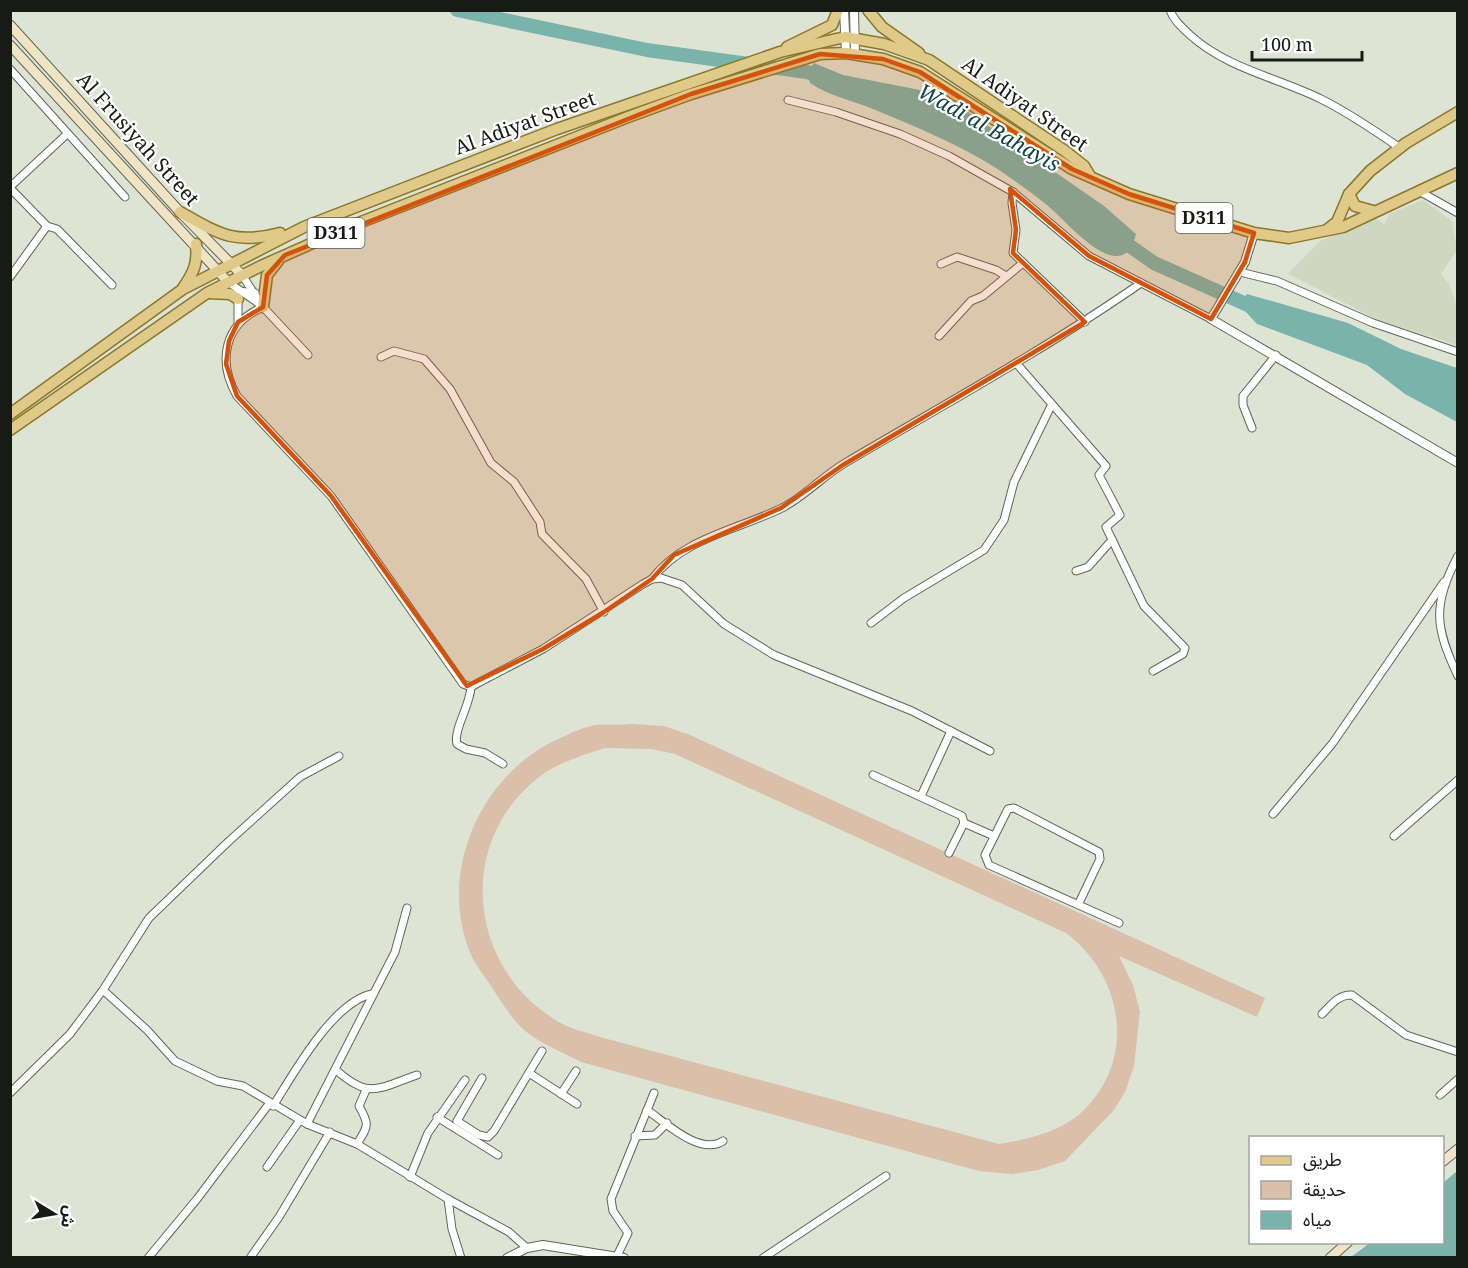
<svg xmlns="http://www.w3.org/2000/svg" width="1468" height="1268" viewBox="0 0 1468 1268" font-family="'Noto Serif','Noto Sans Arabic',serif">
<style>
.built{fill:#cfd7c1}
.green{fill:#dabfaa;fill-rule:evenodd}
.water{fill:#79b3ab}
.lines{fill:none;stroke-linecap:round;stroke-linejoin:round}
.river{stroke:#79b3ab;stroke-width:14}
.minor-casing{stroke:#616558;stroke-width:9}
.tertiary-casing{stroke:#616558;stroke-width:10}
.secondary-casing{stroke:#616558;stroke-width:11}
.primary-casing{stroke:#8b762d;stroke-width:13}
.minor{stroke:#fff;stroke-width:7}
.tertiary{stroke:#fff;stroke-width:8}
.secondary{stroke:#efe5c4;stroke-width:9}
.primary{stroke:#dfca89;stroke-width:10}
.marked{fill:#d3530d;fill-opacity:0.2;stroke:#d3530d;stroke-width:4.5;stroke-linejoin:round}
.labels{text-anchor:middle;stroke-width:4.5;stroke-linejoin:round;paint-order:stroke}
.shield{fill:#fff;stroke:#5d5f5b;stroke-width:1.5}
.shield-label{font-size:18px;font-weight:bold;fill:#181a15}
.street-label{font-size:20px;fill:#181a15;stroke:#fff}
.water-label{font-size:21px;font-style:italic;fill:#104540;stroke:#fff}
</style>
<rect width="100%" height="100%" fill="#dee4d4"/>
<polygon class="built" points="1423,200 1452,221 1457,250 1441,274 1449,284 1457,306 1457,345 1376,319 1288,274 1320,241 1375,218 1384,224 1389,214"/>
<path class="green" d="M632,724L664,726L690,735L1265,998L1257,1017L1119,956L1133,985L1140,1012L1134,1066L1125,1092L1114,1110L1065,1161L1038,1170L1012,1174L979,1171L581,1062C564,1053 544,1045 529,1034C513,1023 500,999 489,983C484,975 476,966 472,957C437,879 476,783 548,744C563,737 579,728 595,725C607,724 620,725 632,724ZM605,748L652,749L675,754L1066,933C1123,976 1137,1057 1084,1110C1062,1132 1028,1139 999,1144L600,1037C586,1032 570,1029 557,1021C468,968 455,842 539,777C559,762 581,756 605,748Z"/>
<g class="water">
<path d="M814,63L843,75L925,91L961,107L1104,206L1136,234C1134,243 1129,256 1117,256C1095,257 1064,219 1048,206C1032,193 1014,180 996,168C958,144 914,126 873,109C851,100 829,96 810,83L807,72Z"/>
<polygon points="1247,294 1348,323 1401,349 1457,368 1457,422 1405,394 1367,365 1257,324 1246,312 1241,301"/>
<polygon points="1457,1171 1457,1257 1351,1257 1370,1243 1442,1242 1443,1183"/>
</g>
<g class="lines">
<g class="river">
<polyline points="457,10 647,50 807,72 823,77"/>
<polyline points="1117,237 1154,263 1257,309"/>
</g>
<defs>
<g id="minor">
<path d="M1170,10C1174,21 1182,27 1190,35C1228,69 1276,77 1321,99C1349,113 1374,130 1400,148"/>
<polyline points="10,69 125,197"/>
<polyline points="788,100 836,112 900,134 949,156 1013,192 1089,256 1211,319"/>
<polyline points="10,187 66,135"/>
<polyline points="10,188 47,226 57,229 112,285"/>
<polyline points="1419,191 1458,213"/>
<polyline points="1013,192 1012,203 1016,230 1013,253 1085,322"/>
<polyline points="941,264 957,257 996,270 1006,276"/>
<polyline points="1240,272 1277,281 1373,323 1458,352"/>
<polyline points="242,275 263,307 308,355"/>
<polyline points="10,277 47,226"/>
<polyline points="228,282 261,305"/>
<path d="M263,307C224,324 217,361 237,396L331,496L463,684L471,687L478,683L543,649L643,584L652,579L661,578L682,585L724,624L774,655L912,711L990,751"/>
<polyline points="238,322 238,291 255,293"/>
<polyline points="939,336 971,301 983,296 1023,263"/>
<polyline points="381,357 394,351 424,359 450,389 491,463 514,482 540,522 542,534 586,579 604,612"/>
<polyline points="1017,364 1106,466 1099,475 1120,515 1106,527 1144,606 1185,648 1183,654 1153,671"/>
<polyline points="1252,428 1243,405 1243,396 1276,355"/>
<path d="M1458,556C1432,604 1435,628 1458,676"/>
<polyline points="1076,571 1088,567 1112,540"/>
<path d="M652,579C683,538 737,530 782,508C805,496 823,476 845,463C945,404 1046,349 1141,283"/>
<polyline points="871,623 904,598 984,550 1004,520 1014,482 1051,406"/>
<path d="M471,687C470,706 453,730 457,744L466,749L485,753L503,764"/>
<polyline points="873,775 962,816 964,823 949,853"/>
<polyline points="921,796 951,731"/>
<polyline points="1273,814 1332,744 1444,582"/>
<polyline points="964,823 994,836"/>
<polyline points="1394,836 1458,780"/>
<polyline points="1078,905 1100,859 1099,852 1014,808 1008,809 985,855 989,865 1119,923"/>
<polyline points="103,990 147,1030 175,1061 217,1081 243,1086 307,1124 357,1144 448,1199 509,1232 527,1248"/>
<path d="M1322,1014C1331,1005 1339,994 1352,995L1406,1035L1458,1052"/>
<path d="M336,1070C370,1100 378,1088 417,1075"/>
<polyline points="529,1073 577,1104"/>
<polyline points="482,1078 457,1121 479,1135 488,1137 494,1131 542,1051"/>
<polyline points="10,1093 70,1034 103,990 149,918 228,842 300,777 339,756"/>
<polyline points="561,1094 576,1071"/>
<polyline points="1440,1095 1458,1079"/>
<path d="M273,1106C294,1073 333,1002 372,994"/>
<path d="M647,1110C666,1123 700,1156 723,1141"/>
<polyline points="437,1117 498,1155"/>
<polyline points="307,1124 395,952 407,908"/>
<polyline points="635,1136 655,1135 667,1123"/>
<path d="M357,1144C368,1126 370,1125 359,1106L366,1090"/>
<polyline points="267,1167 300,1120"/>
<polyline points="410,1177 428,1133 465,1080"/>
<polyline points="448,1199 452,1229 461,1258"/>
<polyline points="617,1256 628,1233 613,1211 611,1199 654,1093"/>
<polyline points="148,1258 197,1199 269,1104"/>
<polyline points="250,1258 279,1217 330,1132"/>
<polyline points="763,1258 886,1176"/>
</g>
<g id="tertiary">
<polyline points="844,10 846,53"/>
<polyline points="854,10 855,54"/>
<polyline points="1254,233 1245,262 1211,319 1458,463"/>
<polyline points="507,1258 527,1248 543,1245 624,1258"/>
</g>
<g id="secondary">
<polyline points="10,25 180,212 242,275"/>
<polyline points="10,45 228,282"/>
<polyline points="1442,1162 1458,1149"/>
<polyline points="1330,1258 1348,1242"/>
</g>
<g id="primary">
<polyline points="868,10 882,27 919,53"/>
<polyline points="787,47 832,25 838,10"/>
<polyline points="1349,194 1355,206 1373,211"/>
<path d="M180,212C219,234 235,245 280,233"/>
<polyline points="1328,229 1337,222 1349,194 1370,171 1406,143 1458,112"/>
<path d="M183,288C194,272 198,263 196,244"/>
<polyline points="208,293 230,294 238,299"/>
<polyline points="263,307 267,275 278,261"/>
<polyline points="10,414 183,289 304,227 557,129 780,52 845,37 884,44 929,60 1065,151 1084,166 1090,176"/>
<polyline points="10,430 207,293 261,266 351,226 628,117 691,94 820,54 846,53 883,59 920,72 1072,169 1129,194 1254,233 1289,238 1343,227 1458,173"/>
</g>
</defs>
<use href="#minor" class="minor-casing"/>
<use href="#tertiary" class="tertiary-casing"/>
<use href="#secondary" class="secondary-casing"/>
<use href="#primary" class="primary-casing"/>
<use href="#minor" class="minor"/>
<use href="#tertiary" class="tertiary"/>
<use href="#secondary" class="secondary"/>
<use href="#primary" class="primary"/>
</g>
<path class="marked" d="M820,54L883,59L920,72L1072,169L1129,194L1254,233L1245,262L1211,319L1089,256L1010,189L1016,230L1013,253L1085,322L843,465L781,508L674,555L652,579L604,612L543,649L467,686L331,496L237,396L226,364L229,341L238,322L263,307L267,275L285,255L691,94Z"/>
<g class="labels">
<g class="shield">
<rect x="1175.5" y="203" width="57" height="30" rx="4.5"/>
<rect x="307.5" y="218" width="57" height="30" rx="4.5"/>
</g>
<g class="shield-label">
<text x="1204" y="224">D311</text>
<text x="336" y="239">D311</text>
</g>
<g class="street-label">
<text transform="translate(1025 104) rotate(35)" y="7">Al Adiyat Street</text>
<text transform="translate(525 123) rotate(-20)" y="7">Al Adiyat Street</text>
<text transform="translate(138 139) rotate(48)" y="7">Al Frusiyah Street</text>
</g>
<g class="water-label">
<text transform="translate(989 128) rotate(29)" y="7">Wadi al Bahayis</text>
</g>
</g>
<rect width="1468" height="1268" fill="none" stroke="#181a15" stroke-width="24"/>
<rect x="1249" y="1136" width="195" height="108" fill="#ffffff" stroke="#a3a3a1" stroke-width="1.5"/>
<rect x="1261" y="1156" width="30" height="9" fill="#dfca89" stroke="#a3a3a1" stroke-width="1.5"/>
<text x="1303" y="1166" font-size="18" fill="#181a15">طريق</text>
<rect x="1261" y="1181" width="30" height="18" fill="#dabfaa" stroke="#a3a3a1" stroke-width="1.5"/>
<text x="1303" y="1196" font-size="18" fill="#181a15">حديقة</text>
<rect x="1261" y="1211" width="30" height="18" fill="#79b3ab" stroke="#a3a3a1" stroke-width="1.5"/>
<text x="1303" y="1226" font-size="18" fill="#181a15">مياه</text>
<g transform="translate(54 1214) rotate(101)" stroke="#ffffff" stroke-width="4.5" paint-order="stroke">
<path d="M0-4.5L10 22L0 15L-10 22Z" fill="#181a15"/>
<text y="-9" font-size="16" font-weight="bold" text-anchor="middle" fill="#181a15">ش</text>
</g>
<path d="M1252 51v9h110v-9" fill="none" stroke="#181a15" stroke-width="3"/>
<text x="1261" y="51" font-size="18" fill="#181a15" stroke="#ffffff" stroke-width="4.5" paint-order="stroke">100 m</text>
</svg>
